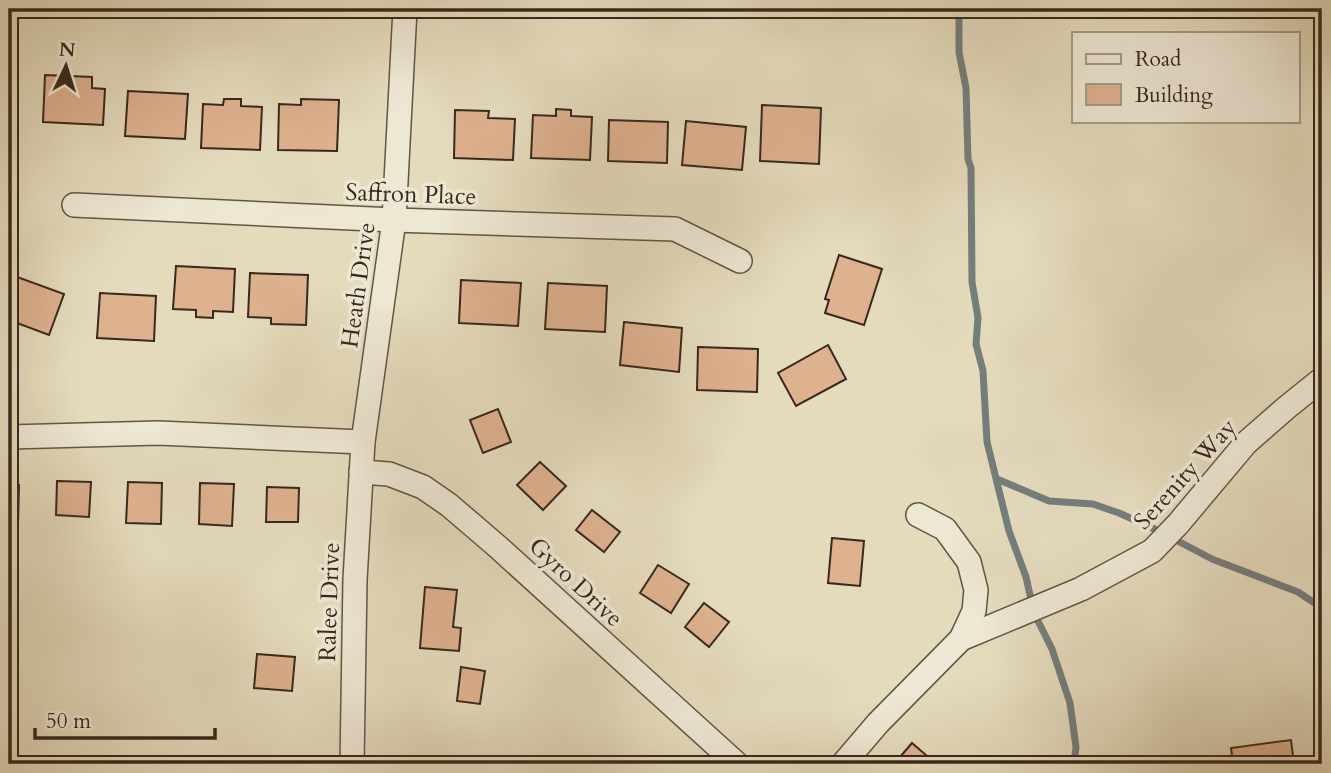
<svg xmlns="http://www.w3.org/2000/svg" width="1331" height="773" viewBox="0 0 1331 773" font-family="Cardo,serif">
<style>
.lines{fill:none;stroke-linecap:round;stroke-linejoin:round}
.stream{stroke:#737e7d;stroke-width:7}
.building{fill:#deb18f;stroke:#38281e;stroke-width:2}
.street-casing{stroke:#635546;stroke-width:26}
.street{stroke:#ede8d4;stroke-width:23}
.labels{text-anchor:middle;stroke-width:7;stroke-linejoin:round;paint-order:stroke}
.street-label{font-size:24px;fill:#38281e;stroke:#ede8d4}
</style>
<rect width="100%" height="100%" fill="#e4dbbd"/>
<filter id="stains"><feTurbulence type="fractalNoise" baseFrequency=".00286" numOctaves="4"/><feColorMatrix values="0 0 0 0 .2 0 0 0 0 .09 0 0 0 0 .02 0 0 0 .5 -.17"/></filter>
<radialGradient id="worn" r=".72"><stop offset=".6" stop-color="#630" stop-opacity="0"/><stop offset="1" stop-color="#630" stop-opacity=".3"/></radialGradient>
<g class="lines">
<g class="stream">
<polyline points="959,9 959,52 966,88 968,159 971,168 972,282 978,318 976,344 983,371 987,442 1009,531 1026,577 1034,613 1052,649 1070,703 1076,747 1074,764"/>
<polyline points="997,479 1049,501 1093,504 1119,513 1159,531"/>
<polyline points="1174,539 1212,559 1298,592 1322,608"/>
</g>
</g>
<g class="building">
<polygon points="45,75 92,77 92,88 105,89 103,125 43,122"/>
<polygon points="128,91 188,94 185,139 125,136"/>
<polygon points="224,99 241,99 241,106 262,107 260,150 201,148 203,104 223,105"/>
<polygon points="301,99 339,100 337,151 278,150 279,104 301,105"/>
<polygon points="762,105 821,108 819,164 760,161"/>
<polygon points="556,109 571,110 571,116 592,117 590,160 531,158 533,115 556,116"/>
<polygon points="455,110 489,111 488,118 515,119 513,160 454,158"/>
<polygon points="609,120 668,122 667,163 608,161"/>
<polygon points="686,121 746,127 742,170 682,165"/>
<polygon points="839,255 882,269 864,325 825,313 829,300 825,299"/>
<polygon points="176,266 235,269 233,312 213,311 213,318 196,317 196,310 173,309"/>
<polygon points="250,273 308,275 306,325 271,324 271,318 248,317"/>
<polygon points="9,274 64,294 49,335 9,320"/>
<polygon points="461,280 521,283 518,326 459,323"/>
<polygon points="548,283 607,286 605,332 545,329"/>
<polygon points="100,293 156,296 154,341 97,338"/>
<polygon points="624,322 682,328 679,372 620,365"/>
<polygon points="828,345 846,379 796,406 778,373"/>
<polygon points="698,347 758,349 757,392 697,390"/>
<polygon points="498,409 511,442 483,453 470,420"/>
<polygon points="540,462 566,486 543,510 517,485"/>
<polygon points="57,481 91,482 89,517 56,515"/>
<polygon points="128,482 162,483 161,524 126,523"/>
<polygon points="200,483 234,484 232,526 199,524"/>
<polygon points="9,485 19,485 18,525 9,525"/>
<polygon points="267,487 299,488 298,522 266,522"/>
<polygon points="592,510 620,532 604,552 576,530"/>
<polygon points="832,538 864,541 860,586 828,583"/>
<polygon points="658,565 689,584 671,613 640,593"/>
<polygon points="425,587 457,590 453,627 461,628 459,651 420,648"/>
<polygon points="704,603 729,622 709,647 685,627"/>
<polygon points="257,654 295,657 292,691 254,688"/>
<polygon points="461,667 485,671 480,704 457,701"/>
<polygon points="1291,740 1294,764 1233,764 1231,748"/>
<polygon points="912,743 926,755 918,764 894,764"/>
</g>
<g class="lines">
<defs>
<g id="street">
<polyline points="74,205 394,220 675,229 740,261"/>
<polyline points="9,437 158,433 363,442"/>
<polyline points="361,472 389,474 423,487 449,505 498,547 737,764"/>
<polyline points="918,515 945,529 969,562 976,590 974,611 961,639"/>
<polyline points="352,764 355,580 363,442 394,220 405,9"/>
<polyline points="843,764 878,723 961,639 1081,589 1152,551 1178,524 1246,443 1286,408 1322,379"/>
</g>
</defs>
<use href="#street" class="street-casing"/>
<use href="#street" class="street"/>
</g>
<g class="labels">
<g class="street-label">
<text transform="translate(411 194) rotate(2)" y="8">Saffron Place</text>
<text transform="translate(358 285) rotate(-82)" y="8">Heath Drive</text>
<text transform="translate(1185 474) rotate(-48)" y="8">Serenity Way</text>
<text transform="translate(576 582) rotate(43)" y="8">Gyro Drive</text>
<text transform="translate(329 602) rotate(-88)" y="8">Ralee Drive</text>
</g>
</g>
<rect width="1331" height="773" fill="none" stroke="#e4dbbd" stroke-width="35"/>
<rect x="10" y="10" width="1310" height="752" fill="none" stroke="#38281e" stroke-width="3.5"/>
<rect x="18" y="18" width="1296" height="738" fill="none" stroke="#38281e" stroke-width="2"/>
<rect x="1072" y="32" width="228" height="91" fill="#ede8d4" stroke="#a59b8b" stroke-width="2"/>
<rect x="1086" y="54" width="35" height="10" fill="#ede8d4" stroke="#a59b8b" stroke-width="2"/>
<text x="1135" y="66" font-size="21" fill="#38281e">Road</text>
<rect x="1086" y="84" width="35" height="21" fill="#deb18f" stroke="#a59b8b" stroke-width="2"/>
<text x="1135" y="102" font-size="21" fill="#38281e">Building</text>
<g transform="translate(66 66) rotate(4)" stroke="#ede8d4" stroke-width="5" paint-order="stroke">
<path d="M0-5L12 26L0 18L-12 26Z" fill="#38281e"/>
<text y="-10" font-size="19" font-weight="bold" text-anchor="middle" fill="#38281e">N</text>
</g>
<path d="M35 728v10h180v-10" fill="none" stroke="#38281e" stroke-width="3.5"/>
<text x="46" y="728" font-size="21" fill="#38281e" stroke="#ede8d4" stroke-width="5" paint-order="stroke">50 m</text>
<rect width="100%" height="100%" filter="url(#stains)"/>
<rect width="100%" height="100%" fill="url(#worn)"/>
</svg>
